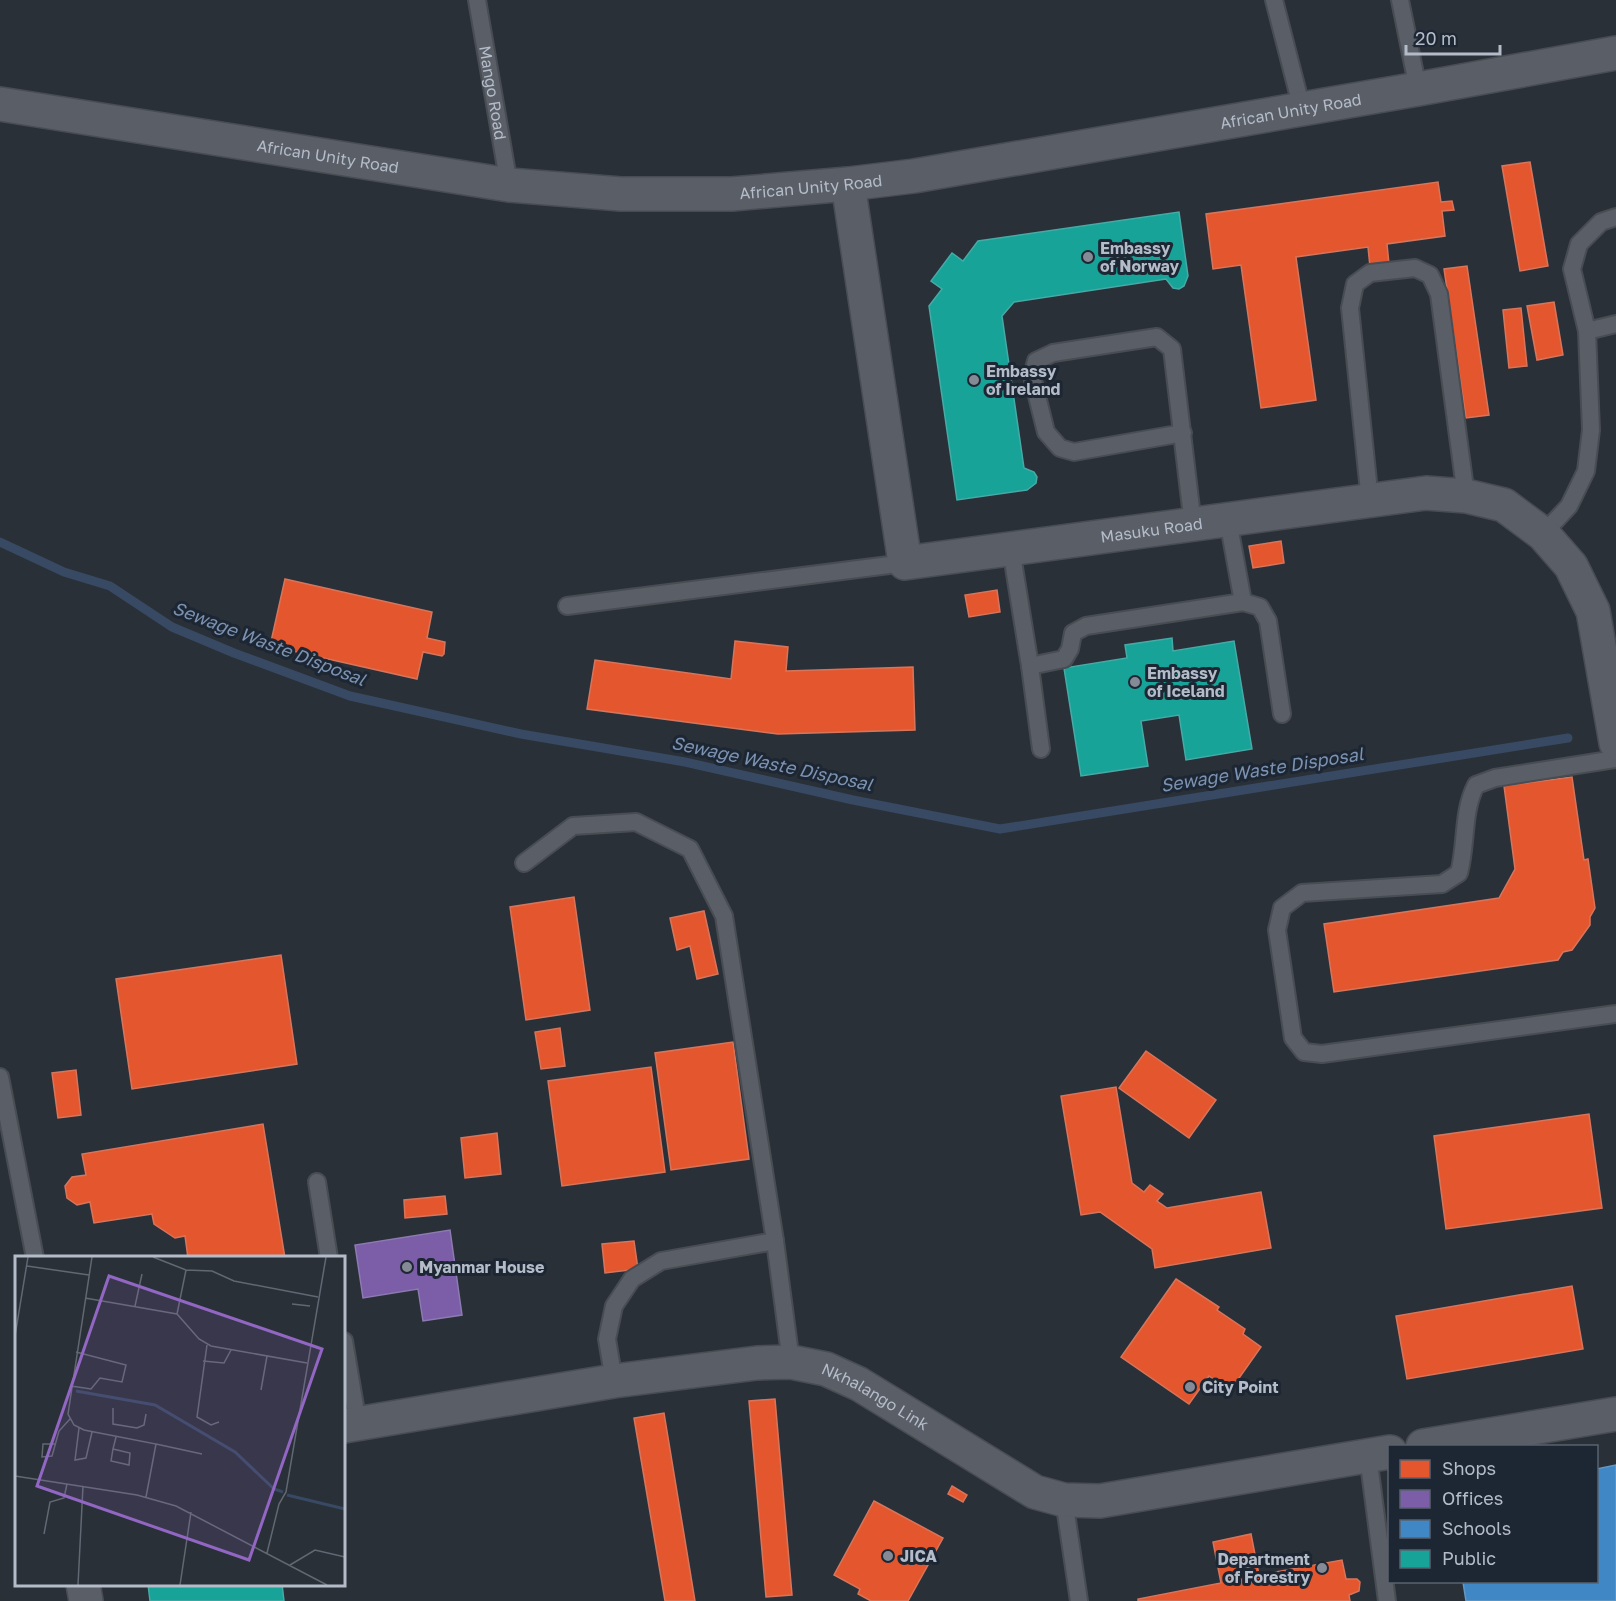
<svg xmlns="http://www.w3.org/2000/svg" width="1616" height="1601" viewBox="0 0 1616 1601" font-family="'Golos Text',sans-serif">
<style>
.shops{fill:#e4572e;stroke:#d6755c;stroke-width:1.5}
.offices{fill:#7b5ea7;stroke:#8c7ab1;stroke-width:1.5}
.schools{fill:#3f88c5;stroke:#6298c6;stroke-width:1.5}
.public{fill:#17a398;stroke:#46aaa7;stroke-width:1.5}
.lines{fill:none;stroke-linecap:round;stroke-linejoin:round}
.stream{stroke:#384963;stroke-width:9}
.service-casing{stroke:#484c53;stroke-width:20}
.minor-casing{stroke:#484c53;stroke-width:36}
.service{stroke:#5a5e66;stroke-width:16}
.minor{stroke:#5a5e66;stroke-width:33}
.poi-dot{fill:#848b96;stroke:#1d2633;stroke-width:2}
.labels{text-anchor:middle;stroke-width:6;stroke-linejoin:round;paint-order:stroke}
.street-label{font-size:16px;fill:#b4bcc9;stroke:#1d2633}
.poi-label{font-size:16px;font-weight:bold;fill:#b4bcc9;stroke:#1d2633;text-anchor:start}
.water-label{font-size:18px;font-style:italic;fill:#7c92b1;stroke:#1d2633}
.inset-river{fill:none;stroke:#384963;stroke-width:3}
.inset-road{fill:none;stroke:#616872;stroke-width:1.5}
.view{fill:#9266c3;fill-opacity:0.15;stroke:#9266c3;stroke-width:3}
.inset-edge{fill:none;stroke:#b4bcc9;stroke-width:3}
</style>
<rect width="100%" height="100%" fill="#2a3038"/>
<g class="shops">
<polygon points="1530,162 1548,266 1520,271 1502,166"/>
<polygon points="1438,182 1441,202 1452,201 1454,210 1442,211 1445,236 1387,244 1389,264 1370,267 1368,247 1296,257 1316,400 1261,408 1241,265 1213,269 1206,214"/>
<polygon points="1467,266 1489,415 1466,418 1444,269"/>
<polygon points="1554,302 1563,355 1537,360 1527,306"/>
<polygon points="1521,308 1527,366 1509,368 1503,310"/>
<polygon points="1281,541 1284,563 1253,568 1249,546"/>
<polygon points="285,579 432,612 427,638 445,642 444,654 442,656 423,652 417,679 270,646"/>
<polygon points="997,590 1000,612 969,617 965,595"/>
<polygon points="735,641 788,647 786,671 913,667 915,730 778,734 587,709 595,660 731,679"/>
<polygon points="1572,777 1584,860 1588,859 1595,908 1590,917 1590,925 1572,950 1563,952 1558,960 1334,992 1324,924 1499,898 1515,869 1504,786"/>
<polygon points="574,897 590,1010 526,1020 510,907"/>
<polygon points="704,911 718,974 697,979 690,946 677,950 670,918"/>
<polygon points="281,955 297,1064 132,1089 116,979"/>
<polygon points="560,1028 565,1066 541,1069 535,1032"/>
<polygon points="733,1042 749,1159 671,1170 655,1053"/>
<polygon points="1146,1051 1216,1100 1189,1138 1119,1088"/>
<polygon points="651,1067 665,1172 562,1186 548,1081"/>
<polygon points="76,1070 81,1115 58,1118 52,1073"/>
<polygon points="1116,1087 1132,1183 1144,1192 1150,1185 1163,1194 1157,1201 1167,1208 1261,1192 1271,1248 1155,1268 1152,1249 1100,1212 1081,1215 1061,1096"/>
<polygon points="1589,1114 1602,1208 1446,1229 1434,1136"/>
<polygon points="263,1124 285,1258 188,1258 185,1236 175,1238 154,1224 152,1214 94,1223 90,1202 77,1205 67,1198 65,1186 72,1177 86,1175 82,1154"/>
<polygon points="497,1133 501,1174 465,1178 461,1138"/>
<polygon points="445,1196 447,1214 405,1218 404,1200"/>
<polygon points="634,1241 638,1269 605,1273 602,1244"/>
<polygon points="1176,1279 1219,1307 1217,1310 1245,1329 1243,1334 1261,1347 1230,1391 1209,1376 1189,1404 1121,1357"/>
<polygon points="1572,1286 1583,1349 1407,1379 1396,1316"/>
<polygon points="775,1399 792,1595 766,1597 749,1401"/>
<polygon points="664,1413 695,1601 665,1601 634,1418"/>
<polygon points="952,1486 967,1495 963,1502 948,1494"/>
<polygon points="874,1501 943,1538 908,1601 871,1601 858,1594 860,1589 834,1575"/>
<polygon points="1251,1534 1259,1575 1342,1560 1346,1579 1357,1579 1360,1582 1359,1591 1349,1595 1350,1601 1138,1601 1138,1599 1221,1583 1213,1542"/>
</g>
<polygon class="offices" points="450,1230 462,1315 423,1321 418,1289 363,1298 355,1245"/>
<polygon class="schools" points="1616,1465 1616,1601 1466,1601 1463,1582 1596,1582 1596,1469"/>
<g class="public">
<polygon points="1179,212 1188,276 1184,286 1179,289 1173,288 1166,279 1014,302 1002,316 1024,468 1034,472 1037,477 1036,483 1027,490 957,500 929,306 942,289 931,281 952,253 963,261 978,241"/>
<polygon points="1172,638 1173,651 1234,641 1252,749 1186,760 1179,715 1141,721 1148,766 1081,776 1064,668 1127,658 1125,645"/>
<polygon points="148,1584 282,1584 284,1601 150,1601"/>
</g>
<g class="lines">
<polyline class="stream" points="0,542 64,572 110,586 172,627 234,653 350,696 521,734 685,762 853,800 1000,829 1568,738"/>
<defs>
<g id="service">
<path id="s1" d="M477,0L509,185"/>
<polyline points="1274,0 1302,109"/>
<polyline points="1400,0 1418,89"/>
<polyline points="1587,331 1616,324"/>
<polyline points="1183,433 1074,452 1060,448 1046,432 1032,376 1036,361 1053,353 1157,337 1172,349 1193,525"/>
<polyline points="1370,501 1350,308 1355,284 1370,273 1415,268 1430,275 1439,294 1466,496"/>
<polyline points="1228,520 1243,602"/>
<polyline points="1543,534 1569,506 1586,471 1591,430 1587,331 1572,269 1579,244 1601,222 1616,217"/>
<polyline points="1011,549 1030,666"/>
<polyline points="567,606 905,563"/>
<polyline points="1041,749 1030,666 1064,659 1070,649 1073,633 1086,626 1243,602 1260,607 1268,621 1282,714"/>
<path d="M1616,759L1495,778L1476,785C1462,812 1467,843 1459,873L1442,884L1302,893L1282,908L1277,930L1293,1038L1304,1052L1322,1054L1616,1014"/>
<polyline points="524,863 573,826 636,822 690,849 724,916 775,1241 791,1362"/>
<polyline points="0,1077 35,1258"/>
<polyline points="317,1182 329,1258"/>
<polyline points="344,1341 358,1424"/>
<polyline points="614,1381 607,1339 614,1306 632,1279 661,1261 775,1241"/>
<polyline points="1368,1456 1387,1601"/>
<polyline points="1064,1500 1079,1601"/>
</g>
<g id="minor">
<path id="s2" d="M0,104L509,185L621,194H732L848,184L914,176L1418,89L1616,53"/>
<path id="s3" d="M848,184L905,563L1426,493L1466,496L1504,505L1543,534L1571,566L1593,611L1616,743"/>
<path id="s4" d="M344,1426L614,1381L757,1363L791,1362L826,1369L859,1384L1035,1492L1064,1500L1100,1501L1390,1452"/>
<polyline points="1423,1446 1616,1414"/>
<polyline points="83,1584 86,1601"/>
</g>
</defs>
<use href="#service" class="service-casing"/>
<use href="#minor" class="minor-casing"/>
<use href="#service" class="service"/>
<use href="#minor" class="minor"/>
</g>
<g class="poi-dot">
<circle cx="1088" cy="257" r="6"/>
<circle cx="974" cy="380" r="6"/>
<circle cx="1135" cy="682" r="6"/>
<circle cx="407" cy="1267" r="6"/>
<circle cx="1190" cy="1387" r="6"/>
<circle cx="888" cy="1556" r="6"/>
<circle cx="1322" cy="1568" r="6"/>
</g>
<g class="labels">
<g class="street-label">
<text dy="6" stroke="none"><textPath href="#s1" startOffset="94">Mango Road</textPath></text>
<text dy="6" stroke="none"><textPath href="#s2" startOffset="1304">African Unity Road</textPath></text>
<text dy="6" stroke="none"><textPath href="#s2" startOffset="332">African Unity Road</textPath></text>
<text dy="6" stroke="none"><textPath href="#s2" startOffset="818">African Unity Road</textPath></text>
<text dy="6" stroke="none"><textPath href="#s3" startOffset="632">Masuku Road</textPath></text>
<text dy="6" stroke="none"><textPath href="#s4" startOffset="544">Nkhalango Link</textPath></text>
</g>
<g class="poi-label">
<text x="1100" y="254">Embassy<tspan x="1100" dy="18">of Norway</tspan></text>
<text x="986" y="377">Embassy<tspan x="986" dy="18">of Ireland</tspan></text>
<text x="1147" y="679">Embassy<tspan x="1147" dy="18">of Iceland</tspan></text>
<text x="419" y="1273">Myanmar House</text>
<text x="1202" y="1393">City Point</text>
<text x="900" y="1562">JICA</text>
<text x="1310" y="1565" text-anchor="end">Department<tspan x="1310" dy="18">of Forestry</tspan></text>
</g>
<g class="water-label">
<text transform="translate(269 644) rotate(21)" y="6">Sewage Waste Disposal</text>
<text transform="translate(772 764) rotate(12)" y="6">Sewage Waste Disposal</text>
<text transform="translate(1262 770) rotate(-9)" y="6">Sewage Waste Disposal</text>
</g>
</g>
<g transform="translate(15 1256)">
<rect width="330" height="330" fill="#2a3038"/>
<path class="inset-river" d="M61,135L140,149L220,196L259,233L268,236M272,239L330,253"/>
<path class="inset-road" d="M77,1L53,158L59,169L69,174L141,188L131,241M138,1L171,14L197,15L219,25L303,41M12,10L74,19M70,42L162,58L184,83L196,90L292,107M277,48L295,50M120,50L127,18M162,58L171,14M0,80L13,1M192,89L182,161L196,169L204,166M188,105L209,107L216,94M56,130L76,133L85,122L107,126L111,109L61,96M246,134L252,100M98,152V168L122,172L129,169L131,158M64,172L60,204L71,202L77,176M40,188H28L27,201L37,200L44,175L55,163M141,188L187,198M98,193L115,197L114,209L96,205L98,193L101,181M0,220L122,239L161,250L312,329M29,278L35,246L49,242L52,228M252,297L264,248L271,236L311,1M275,309L300,294L330,301M63,329L68,230M165,329L176,256"/>
<path class="view" d="M94,20L307,93L234,304L22,230Z"/>
<rect width="330" height="330" class="inset-edge"/>
</g>
<rect x="1388" y="1445" width="210" height="138" fill="#1d2633" stroke="#59626f" stroke-width="1.5"/>
<rect x="1400" y="1460" width="30" height="18" fill="#e4572e" stroke="#59626f" stroke-width="1.5"/>
<text x="1442" y="1475" font-size="18" fill="#b4bcc9">Shops</text>
<rect x="1400" y="1490" width="30" height="18" fill="#7b5ea7" stroke="#59626f" stroke-width="1.5"/>
<text x="1442" y="1505" font-size="18" fill="#b4bcc9">Offices</text>
<rect x="1400" y="1520" width="30" height="18" fill="#3f88c5" stroke="#59626f" stroke-width="1.5"/>
<text x="1442" y="1535" font-size="18" fill="#b4bcc9">Schools</text>
<rect x="1400" y="1550" width="30" height="18" fill="#17a398" stroke="#59626f" stroke-width="1.5"/>
<text x="1442" y="1565" font-size="18" fill="#b4bcc9">Public</text>
<path d="M1406 45v9h94v-9" fill="none" stroke="#b4bcc9" stroke-width="3"/>
<text x="1415" y="45" font-size="18" fill="#b4bcc9" stroke="#1d2633" stroke-width="4.5" paint-order="stroke">20 m</text>
</svg>
